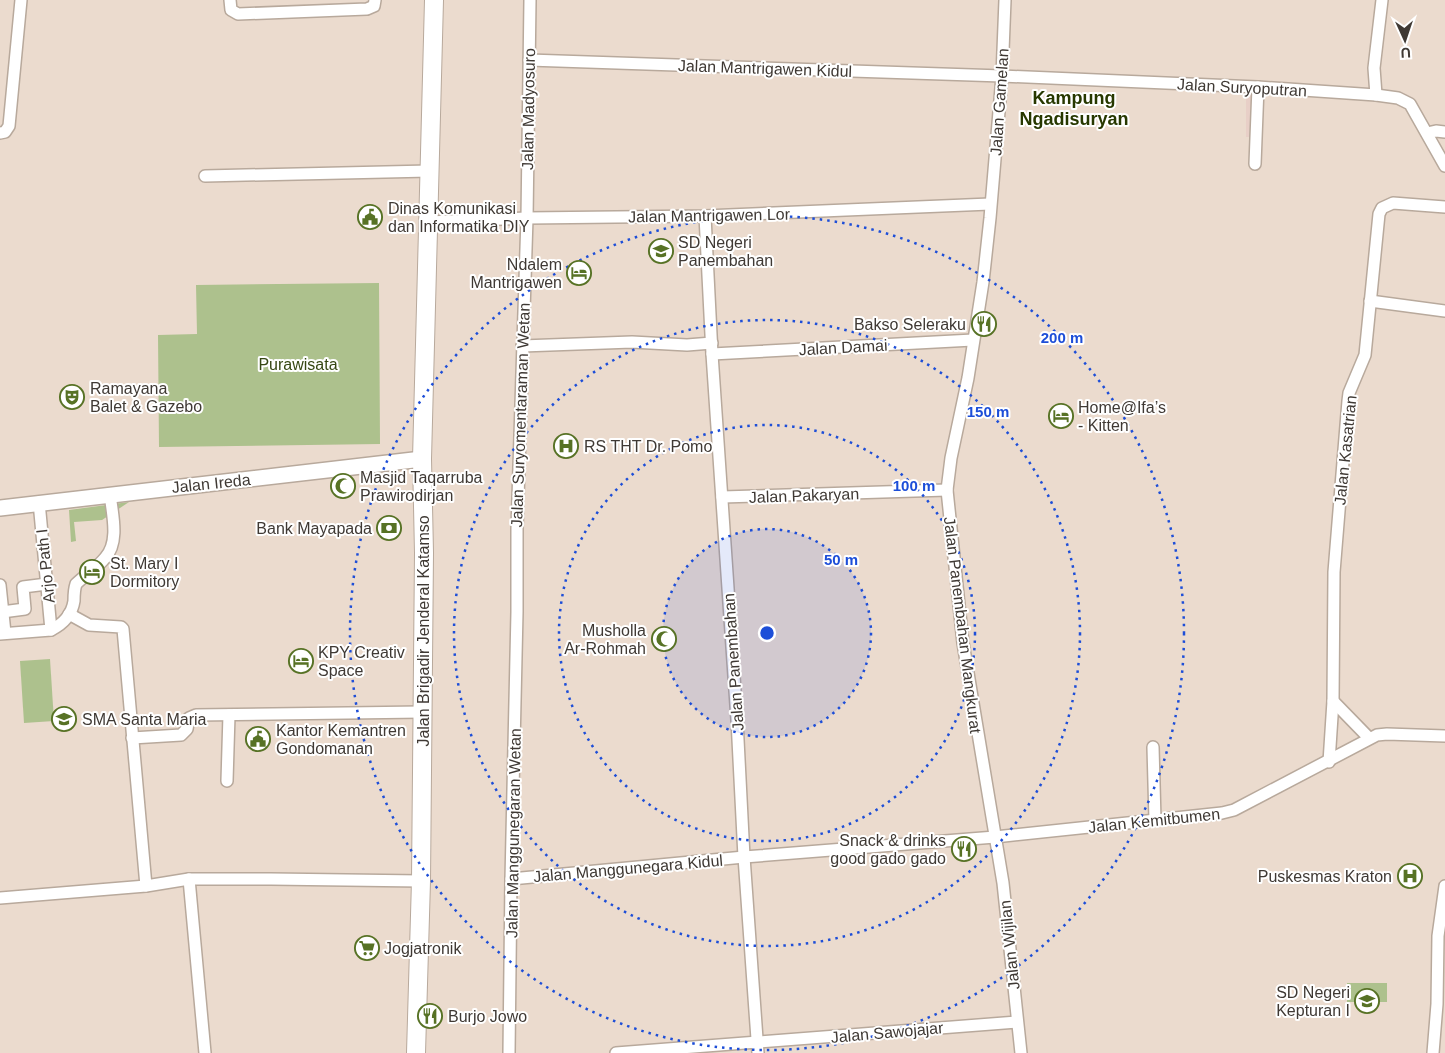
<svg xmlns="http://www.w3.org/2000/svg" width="1445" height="1053" viewBox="0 0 1445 1053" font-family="Arial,sans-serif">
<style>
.commercial{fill:#e8cfc7}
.green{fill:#adc18d}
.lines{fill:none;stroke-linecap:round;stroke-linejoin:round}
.street-casing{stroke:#b8a99c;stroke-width:14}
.secondary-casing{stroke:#b8a99c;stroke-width:18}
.primary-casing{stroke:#b8a99c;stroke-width:20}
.street{stroke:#fff;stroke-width:11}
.secondary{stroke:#fff;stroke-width:15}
.primary{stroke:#fff;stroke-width:18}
.ring{fill:none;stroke:#1d4ed8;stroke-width:2.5;stroke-dasharray:2.5 5}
.labels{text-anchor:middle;stroke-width:4;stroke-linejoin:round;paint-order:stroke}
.street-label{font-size:16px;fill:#3f3934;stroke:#fff}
.poi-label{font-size:16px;fill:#3f3934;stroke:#fff;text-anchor:start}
.park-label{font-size:16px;fill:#364713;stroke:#fff}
.neighbourhood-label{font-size:18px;font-weight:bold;fill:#273800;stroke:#fff}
.centre{fill:#1d4ed8;stroke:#fff;stroke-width:2.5}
.ring-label{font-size:15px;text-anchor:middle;font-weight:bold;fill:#1d4ed8;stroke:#fff;stroke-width:4;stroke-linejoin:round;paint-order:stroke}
</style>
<rect width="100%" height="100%" fill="#ebdbce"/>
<polygon class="commercial" points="1246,91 1258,91 1257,137 1246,137"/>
<g class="green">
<polygon points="379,283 380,444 159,447 158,335 197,334 196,285"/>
<polygon points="129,502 102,520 74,522 76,541 71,542 69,510"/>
<polygon points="50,659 54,721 24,723 20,661"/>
<rect x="1347" y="983" width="40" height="19"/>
</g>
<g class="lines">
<defs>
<g id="street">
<polyline points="230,0 231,10 238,14 367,9 374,6 375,0"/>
<polyline points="1005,0 1002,76 990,218 983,282 968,378 951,458 947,490 963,643 1003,883 1021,1053"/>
<polyline points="529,60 1002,76 1258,87 1376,95 1398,98 1410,104 1445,166"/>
<polyline points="1376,95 1374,68 1382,0"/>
<polyline points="0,133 5,132 9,126 21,0"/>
<polyline points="1427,133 1436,131 1445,132"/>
<polyline points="1255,164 1258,87"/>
<polyline points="205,176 429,171"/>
<polyline points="705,216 712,354 737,720 744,857 758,1053"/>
<polyline points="428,222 527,218 705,216 990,204"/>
<polyline points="1370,301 1445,311"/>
<polyline points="522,346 632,342 687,345 712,343"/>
<polyline points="712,354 973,340"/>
<polyline points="722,497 947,490"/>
<polyline points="39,502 51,630"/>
<polyline points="0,585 5,633"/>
<polyline points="2,612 25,609 23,587 47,584"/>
<polyline points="69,614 89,625 121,627 123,629 146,886 189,879 271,879 421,881"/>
<path d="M0,634L51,630C63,624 72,614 74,601C74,594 74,590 76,584C85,575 97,568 105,558C120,542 112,513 110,494"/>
<polyline points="1333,701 1369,738"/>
<polyline points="132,738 181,735 187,729 189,718 196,715 422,712"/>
<polyline points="1153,747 1155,820"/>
<polyline points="1329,762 1333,701 1334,572 1348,401 1349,393 1365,355 1379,214 1382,208 1393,203 1445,207"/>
<polyline points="227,781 229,715"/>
<polyline points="189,879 205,1053"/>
<polyline points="511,879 744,857 995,837 1222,813 1234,810 1377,735 1387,734 1445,736"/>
<polyline points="0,898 146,886"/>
<polyline points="509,1053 511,879 517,612 517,529 527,218 530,0"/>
<polyline points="616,1053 1017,1022"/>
<polyline points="1433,1053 1437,1004 1438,936 1445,886"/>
</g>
<polyline id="secondary" points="0,508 422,459"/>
<polyline id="primary" points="416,1053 421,881 424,553 422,459 434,0"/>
</defs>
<use href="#street" class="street-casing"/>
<use href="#secondary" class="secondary-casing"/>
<use href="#primary" class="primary-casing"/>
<use href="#street" class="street"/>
<use href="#secondary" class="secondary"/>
<use href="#primary" class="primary"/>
</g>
<circle cx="767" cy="633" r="104" fill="#1d4ed8" fill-opacity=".12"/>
<g class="ring">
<circle cx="767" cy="633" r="104"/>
<circle cx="767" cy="633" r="208"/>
<circle cx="767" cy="633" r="313"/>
<circle cx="767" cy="633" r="417"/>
</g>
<defs>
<symbol id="civic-ring" viewBox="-11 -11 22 22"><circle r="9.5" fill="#fff" stroke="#577225" stroke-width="1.5"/><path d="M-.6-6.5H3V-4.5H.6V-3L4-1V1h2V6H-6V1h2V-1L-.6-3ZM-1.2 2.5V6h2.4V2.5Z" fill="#577225"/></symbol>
<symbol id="school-ring" viewBox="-11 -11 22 22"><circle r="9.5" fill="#fff" stroke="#577225" stroke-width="1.5"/><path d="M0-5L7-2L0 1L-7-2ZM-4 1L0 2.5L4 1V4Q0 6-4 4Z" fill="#577225"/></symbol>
<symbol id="hotel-ring" viewBox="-11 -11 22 22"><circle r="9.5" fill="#fff" stroke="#577225" stroke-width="1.5"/><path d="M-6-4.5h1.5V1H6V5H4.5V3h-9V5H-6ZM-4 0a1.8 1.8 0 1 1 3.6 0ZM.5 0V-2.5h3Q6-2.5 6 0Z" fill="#577225"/></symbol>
<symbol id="restaurant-ring" viewBox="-11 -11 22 22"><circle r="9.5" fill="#fff" stroke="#577225" stroke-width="1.5"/><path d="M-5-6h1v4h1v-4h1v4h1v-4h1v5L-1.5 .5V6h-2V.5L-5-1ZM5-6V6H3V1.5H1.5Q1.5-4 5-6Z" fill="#577225"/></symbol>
<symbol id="theatre-ring" viewBox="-11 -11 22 22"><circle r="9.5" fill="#fff" stroke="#577225" stroke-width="1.5"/><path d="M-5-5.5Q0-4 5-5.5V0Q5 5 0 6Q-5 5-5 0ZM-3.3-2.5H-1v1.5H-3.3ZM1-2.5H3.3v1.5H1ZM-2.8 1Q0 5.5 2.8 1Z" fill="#577225"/></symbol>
<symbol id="hospital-ring" viewBox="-11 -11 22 22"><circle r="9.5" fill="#fff" stroke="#577225" stroke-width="1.5"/><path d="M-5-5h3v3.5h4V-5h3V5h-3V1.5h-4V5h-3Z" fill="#577225"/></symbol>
<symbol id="mosque-ring" viewBox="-11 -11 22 22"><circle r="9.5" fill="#fff" stroke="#577225" stroke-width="1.5"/><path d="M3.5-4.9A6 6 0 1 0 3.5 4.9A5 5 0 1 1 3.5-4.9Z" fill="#577225"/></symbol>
<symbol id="bank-ring" viewBox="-11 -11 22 22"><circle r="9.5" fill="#fff" stroke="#577225" stroke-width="1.5"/><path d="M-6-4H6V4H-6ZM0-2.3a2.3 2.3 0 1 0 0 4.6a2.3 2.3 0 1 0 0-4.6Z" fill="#577225"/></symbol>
<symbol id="supermarket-ring" viewBox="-11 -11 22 22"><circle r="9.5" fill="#fff" stroke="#577225" stroke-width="1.5"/><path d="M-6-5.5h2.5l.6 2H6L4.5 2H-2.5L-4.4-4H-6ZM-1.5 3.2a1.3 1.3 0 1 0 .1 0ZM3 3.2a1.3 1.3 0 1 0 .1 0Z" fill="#577225"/></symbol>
</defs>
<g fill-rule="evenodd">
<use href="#civic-ring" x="356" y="203" width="28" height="28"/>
<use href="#school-ring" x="647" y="237" width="28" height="28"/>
<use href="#hotel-ring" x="565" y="259" width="28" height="28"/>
<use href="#restaurant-ring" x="970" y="310" width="28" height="28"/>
<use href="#theatre-ring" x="58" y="383" width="28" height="28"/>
<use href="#hotel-ring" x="1047" y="402" width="28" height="28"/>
<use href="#hospital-ring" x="552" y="432" width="28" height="28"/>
<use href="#mosque-ring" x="329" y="472" width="28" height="28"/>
<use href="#bank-ring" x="375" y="514" width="28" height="28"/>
<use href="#hotel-ring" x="78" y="558" width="28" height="28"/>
<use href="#mosque-ring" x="650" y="625" width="28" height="28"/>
<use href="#hotel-ring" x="287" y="647" width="28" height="28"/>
<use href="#school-ring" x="50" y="705" width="28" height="28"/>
<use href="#civic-ring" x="244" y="725" width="28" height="28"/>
<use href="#restaurant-ring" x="950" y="835" width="28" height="28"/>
<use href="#hospital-ring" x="1396" y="862" width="28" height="28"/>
<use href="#supermarket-ring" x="353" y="934" width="28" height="28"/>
<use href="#school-ring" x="1353" y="987" width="28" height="28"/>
<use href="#restaurant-ring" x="416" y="1002" width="28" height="28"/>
</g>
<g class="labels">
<g class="street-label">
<text transform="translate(765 68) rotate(2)" y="6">Jalan Mantrigawen Kidul</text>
<text transform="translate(1242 87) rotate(3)" y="6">Jalan Suryoputran</text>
<text transform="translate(999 102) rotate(-86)" y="6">Jalan Gamelan</text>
<text transform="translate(528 109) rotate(-89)" y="6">Jalan Madyosuro</text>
<text transform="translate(709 215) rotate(-1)" y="6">Jalan Mantrigawen Lor</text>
<text transform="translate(843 347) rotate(-3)" y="6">Jalan Damai</text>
<text transform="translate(520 415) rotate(-88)" y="6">Jalan Suryomentaraman Wetan</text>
<text transform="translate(1345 450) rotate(-84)" y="6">Jalan Kasatrian</text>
<text transform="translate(211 483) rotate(-6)" y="6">Jalan Ireda</text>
<text transform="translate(804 495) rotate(-2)" y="6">Jalan Pakaryan</text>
<text transform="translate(45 566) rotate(-96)" y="6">Arjo Path I</text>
<text transform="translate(963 625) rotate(83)" y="6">Jalan Panembahan Mangkurat</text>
<text transform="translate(423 631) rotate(-90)" y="6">Jalan Brigadir Jenderal Katamso</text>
<text transform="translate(733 662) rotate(-94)" y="6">Jalan Panembahan</text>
<text transform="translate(1154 820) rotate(-6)" y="6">Jalan Kemitbumen</text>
<text transform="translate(513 833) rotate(-89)" y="6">Jalan Manggunegaran Wetan</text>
<text transform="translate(628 868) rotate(-5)" y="6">Jalan Manggunegara Kidul</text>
<text transform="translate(1009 945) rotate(-96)" y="6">Jalan Wijilan</text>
<text transform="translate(887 1032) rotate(-5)" y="6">Jalan Sawojajar</text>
</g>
<g class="poi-label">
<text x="388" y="214">Dinas Komunikasi<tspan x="388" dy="18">dan Informatika DIY</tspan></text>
<text x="678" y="248">SD Negeri<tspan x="678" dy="18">Panembahan</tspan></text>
<text x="562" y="270" text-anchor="end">Ndalem<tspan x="562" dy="18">Mantrigawen</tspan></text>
<text x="966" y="330" text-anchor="end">Bakso Seleraku</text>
<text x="90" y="394">Ramayana<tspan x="90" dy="18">Balet &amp; Gazebo</tspan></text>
<text x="1078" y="413">Home@Ifa’s<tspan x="1078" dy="18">- Kitten</tspan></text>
<text x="584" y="452">RS THT Dr. Pomo</text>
<text x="360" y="483">Masjid Taqarruba<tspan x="360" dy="18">Prawirodirjan</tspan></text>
<text x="372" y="534" text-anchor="end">Bank Mayapada</text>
<text x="110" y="569">St. Mary I<tspan x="110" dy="18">Dormitory</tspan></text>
<text x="646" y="636" text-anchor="end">Musholla<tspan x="646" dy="18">Ar-Rohmah</tspan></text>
<text x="318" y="658">KPY Creativ<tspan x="318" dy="18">Space</tspan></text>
<text x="82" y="725">SMA Santa Maria</text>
<text x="276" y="736">Kantor Kemantren<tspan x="276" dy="18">Gondomanan</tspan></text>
<text x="946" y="846" text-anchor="end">Snack &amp; drinks<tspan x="946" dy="18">good gado gado</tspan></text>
<text x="1392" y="882" text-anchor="end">Puskesmas Kraton</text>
<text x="384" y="954">Jogjatronik</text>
<text x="1350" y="998" text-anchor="end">SD Negeri<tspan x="1350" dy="18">Kepturan I</tspan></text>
<text x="448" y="1022">Burjo Jowo</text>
</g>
<g class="park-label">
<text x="298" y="370">Purawisata</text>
</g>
<g class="neighbourhood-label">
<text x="1074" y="104">Kampung<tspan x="1074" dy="21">Ngadisuryan</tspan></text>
</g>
</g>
<circle cx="767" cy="633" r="8" class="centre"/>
<g class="ring-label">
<text x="1062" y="343">200 m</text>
<text x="988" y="417">150 m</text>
<text x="914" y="491">100 m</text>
<text x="841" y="565">50 m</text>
</g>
<g transform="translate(1405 40) rotate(177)" stroke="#ffffff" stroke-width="4" paint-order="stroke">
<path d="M0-4L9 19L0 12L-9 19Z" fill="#3f3934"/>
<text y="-8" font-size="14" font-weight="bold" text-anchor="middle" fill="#3f3934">U</text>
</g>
</svg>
